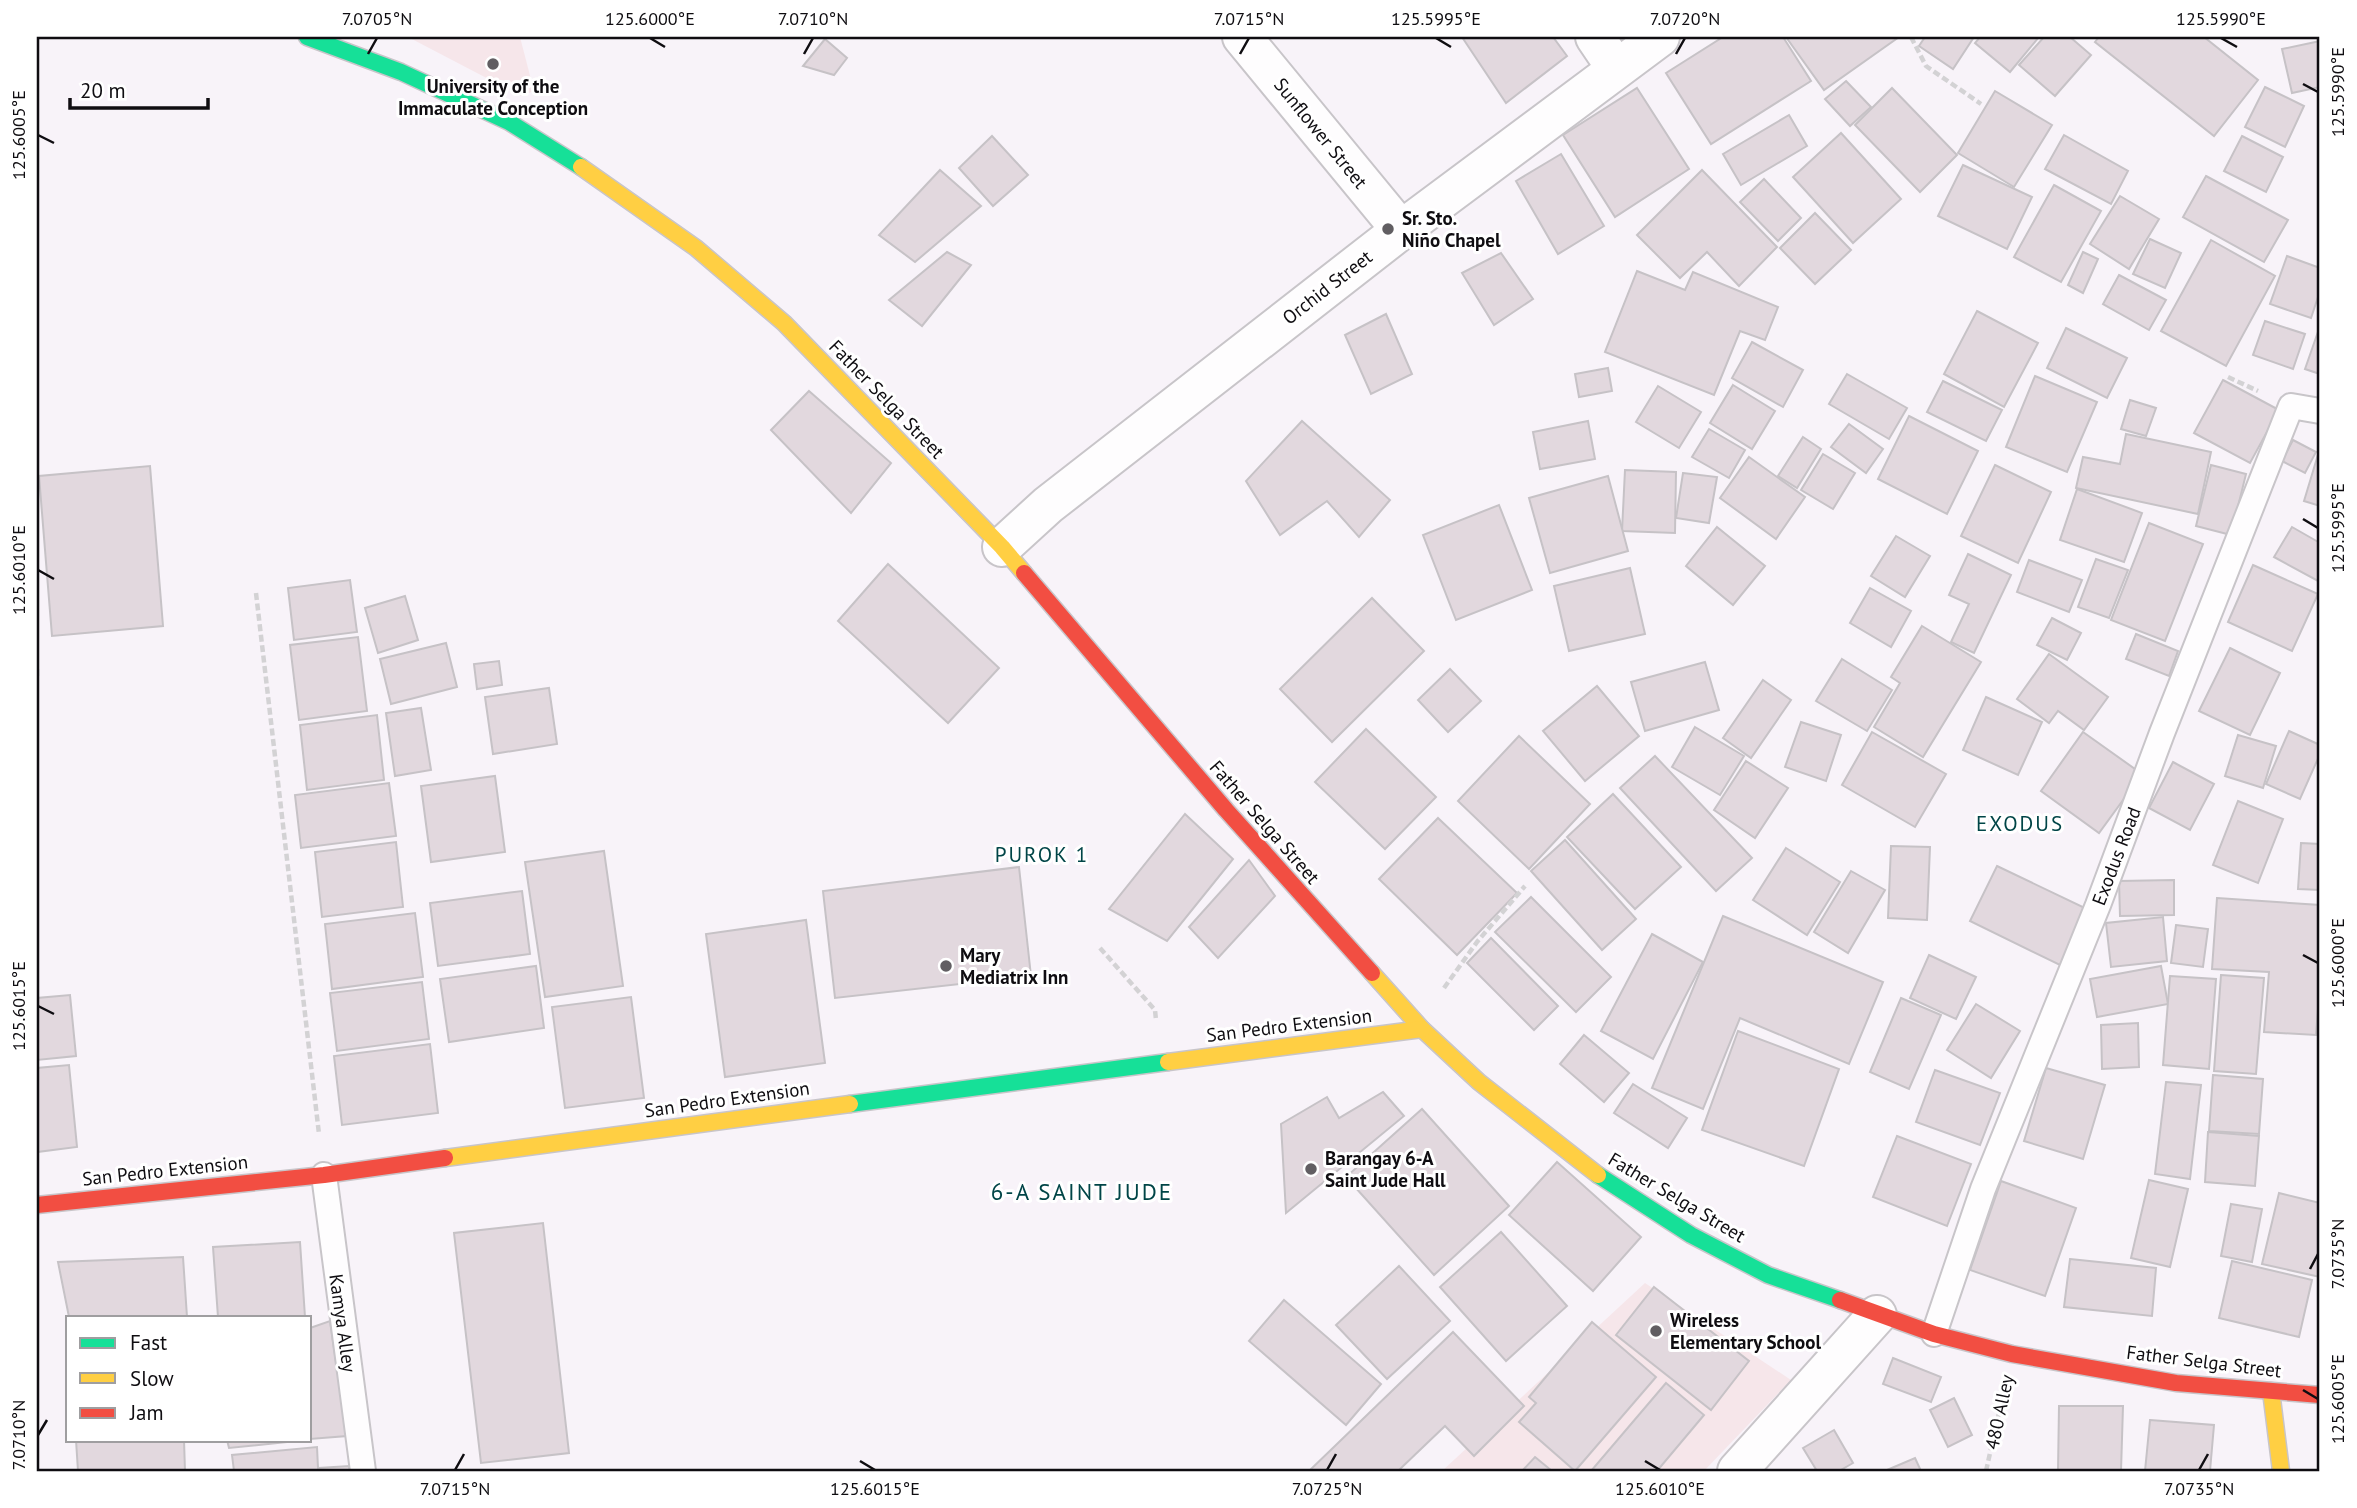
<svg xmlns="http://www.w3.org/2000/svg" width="2357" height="1508" viewBox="0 0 2357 1508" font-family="'PT Sans',sans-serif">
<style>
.education{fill:#f6e6ea}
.building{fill:#e2d8de;stroke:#c6c2c6;stroke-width:2}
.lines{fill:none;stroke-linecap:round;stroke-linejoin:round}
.lane-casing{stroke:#c8c5c9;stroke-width:28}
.street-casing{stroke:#c8c5c9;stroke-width:42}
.fast-casing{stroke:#c8c5c9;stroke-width:19}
.slow-casing{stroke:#c8c5c9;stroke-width:19}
.jam-casing{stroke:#c8c5c9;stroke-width:19}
.path{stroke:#d3d2d4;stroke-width:4.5;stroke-dasharray:7 3.5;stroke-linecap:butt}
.lane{stroke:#fefdfe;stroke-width:24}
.street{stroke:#fefdfe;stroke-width:38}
.fast{stroke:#16e098;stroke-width:16}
.slow{stroke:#ffcf43;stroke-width:16}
.jam{stroke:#f24e42;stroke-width:16}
.ticks{fill:none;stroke:#0f0d11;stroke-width:2.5}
.poi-dot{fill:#615e62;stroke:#fff;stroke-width:2.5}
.labels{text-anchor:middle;stroke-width:6;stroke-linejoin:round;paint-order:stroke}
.poi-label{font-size:19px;font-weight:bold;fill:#0f0d11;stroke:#fff;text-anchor:start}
.street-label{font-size:19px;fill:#0f0d11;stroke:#fff}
.neighbourhood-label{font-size:21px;letter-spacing:2px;fill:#004547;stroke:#fff}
.quarter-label{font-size:23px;letter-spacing:2px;fill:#004547;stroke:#fff}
.neatline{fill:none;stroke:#0f0d11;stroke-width:2.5}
.ticks-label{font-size:18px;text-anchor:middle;fill:#0f0d11}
</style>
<rect width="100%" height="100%" fill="#f8f3f9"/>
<g class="education">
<polygon points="408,37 520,37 534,91 521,96"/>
<polygon points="1645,1283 1791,1380 1704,1471 1442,1471"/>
</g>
<g class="building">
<polygon points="1462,37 1553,37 1567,56 1506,103"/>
<polygon points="1723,37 1783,37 1811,81 1711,144 1666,73"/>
<polygon points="1786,37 1899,37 1824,90"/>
<polygon points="1925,37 1974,37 1953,69 1919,46"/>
<polygon points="1980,37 2039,37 2010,72 1975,43"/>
<polygon points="2044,37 2070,37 2091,55 2055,96 2019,65"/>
<polygon points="2099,37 2204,37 2258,80 2214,136 2095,42"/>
<polygon points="825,39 847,58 834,75 803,66"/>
<polygon points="2320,41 2320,87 2292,93 2282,49"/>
<polygon points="1846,81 1871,107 1850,126 1825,99"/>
<polygon points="2265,87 2304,106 2285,147 2245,127"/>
<polygon points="1637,88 1689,169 1615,217 1563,135"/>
<polygon points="1892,88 1957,155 1920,192 1855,125"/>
<polygon points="1995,91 2052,125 2014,187 1958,153"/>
<polygon points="1789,115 1807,146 1741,185 1723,154"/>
<polygon points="1841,133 1901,199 1853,243 1793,177"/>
<polygon points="2064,135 2128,171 2111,204 2045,169"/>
<polygon points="992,136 1028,175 993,206 959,168"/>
<polygon points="2242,136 2283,157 2266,192 2224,171"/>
<polygon points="1561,154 1604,226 1558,254 1516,181"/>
<polygon points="1963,165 2032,197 2007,249 1938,216"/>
<polygon points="940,170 981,206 915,262 879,235"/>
<polygon points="1702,170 1777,247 1739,286 1707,252 1680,278 1637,235"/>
<polygon points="2206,176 2288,220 2264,262 2183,217"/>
<polygon points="1764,179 1801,218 1778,241 1740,202"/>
<polygon points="2054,185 2101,211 2061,282 2014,257"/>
<polygon points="2120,196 2159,219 2129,269 2090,244"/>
<polygon points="1815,213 1851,250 1815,284 1780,248"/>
<polygon points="2150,239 2181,253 2165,288 2133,274"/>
<polygon points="2211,240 2275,276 2226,366 2161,331"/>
<polygon points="947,252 971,265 922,326 889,300"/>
<polygon points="2083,252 2098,259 2083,293 2068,285"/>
<polygon points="1501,253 1533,299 1494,325 1462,273"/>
<polygon points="2287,256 2320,268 2320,291 2311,318 2270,304"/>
<polygon points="1637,271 1685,290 1693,272 1778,307 1765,340 1740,331 1714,395 1605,352"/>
<polygon points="2119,275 2166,300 2149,330 2103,304"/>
<polygon points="1977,311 2038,343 2004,407 1944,374"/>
<polygon points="1386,314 1412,374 1371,394 1345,335"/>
<polygon points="2265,321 2305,334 2293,369 2253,355"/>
<polygon points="2320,326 2320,374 2305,369"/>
<polygon points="2066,328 2127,358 2107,398 2047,368"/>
<polygon points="1752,342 1803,370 1783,407 1732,378"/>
<polygon points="1608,368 1612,391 1579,397 1575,374"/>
<polygon points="1847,374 1907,408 1889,439 1829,404"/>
<polygon points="2035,376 2097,402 2067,472 2006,447"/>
<polygon points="2223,380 2279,410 2250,463 2194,433"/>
<polygon points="1943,381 2002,410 1986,441 1927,412"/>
<polygon points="1733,385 1775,411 1752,449 1710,423"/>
<polygon points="1658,386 1701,412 1679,448 1636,422"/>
<polygon points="809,391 891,463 851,513 771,430"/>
<polygon points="2130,400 2156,408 2146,436 2121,429"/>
<polygon points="1909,416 1978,451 1947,514 1878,479"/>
<polygon points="1302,421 1390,500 1359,537 1327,501 1280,535 1246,481"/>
<polygon points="1588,421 1595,459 1540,469 1533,432"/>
<polygon points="1849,424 1883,449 1866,473 1831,447"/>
<polygon points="1709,429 1745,450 1729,478 1692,457"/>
<polygon points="2126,434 2211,452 2198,514 2076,488 2083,457 2120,464"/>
<polygon points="1803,437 1821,449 1797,488 1778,476"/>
<polygon points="2293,440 2316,452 2305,473 2282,461"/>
<polygon points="2320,448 2320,506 2304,501"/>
<polygon points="1823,454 1855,473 1833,509 1801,490"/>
<polygon points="1749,457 1805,497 1776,539 1720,498"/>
<polygon points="1995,465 2051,492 2018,563 1961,536"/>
<polygon points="2211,465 2246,474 2231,535 2196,526"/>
<polygon points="150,466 163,626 52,636 39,476"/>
<polygon points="1625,470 1676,472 1675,533 1622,531"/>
<polygon points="1683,473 1717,477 1709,523 1676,518"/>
<polygon points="1608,476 1628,551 1550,573 1529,498"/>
<polygon points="2077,489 2142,513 2124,562 2060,540"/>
<polygon points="1499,505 1532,590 1456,620 1423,535"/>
<polygon points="2149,523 2203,544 2165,641 2111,620"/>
<polygon points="1717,527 1765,566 1733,605 1686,566"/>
<polygon points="2292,527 2320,543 2320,582 2274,557"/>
<polygon points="1896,536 1930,556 1905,597 1871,576"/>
<polygon points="1968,554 2011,575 1974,653 1951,642 1969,604 1949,595"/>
<polygon points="2096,559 2128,570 2109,618 2078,607"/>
<polygon points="2029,560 2082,580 2069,612 2017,592"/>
<polygon points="888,564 999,668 948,723 838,621"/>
<polygon points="2253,565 2318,594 2292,651 2228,622"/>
<polygon points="1630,568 1645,634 1569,651 1554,586"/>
<polygon points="350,580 357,632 294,640 288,588"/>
<polygon points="1870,588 1911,611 1891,647 1850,623"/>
<polygon points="405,596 418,640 378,653 365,608"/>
<polygon points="1372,598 1424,651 1332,742 1280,689"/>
<polygon points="2052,618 2081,633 2067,660 2037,645"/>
<polygon points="1922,626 1981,662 1923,757 1874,727 1900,683 1891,677"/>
<polygon points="2136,634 2178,651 2169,676 2126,659"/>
<polygon points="358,637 367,711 299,720 290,645"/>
<polygon points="446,643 457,687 391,704 380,659"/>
<polygon points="2230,648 2280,673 2250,735 2199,711"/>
<polygon points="2049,654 2108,697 2084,730 2058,711 2049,723 2017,699"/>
<polygon points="1842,659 1892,690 1867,731 1816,701"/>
<polygon points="499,661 502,685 477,689 474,664"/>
<polygon points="1705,662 1719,710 1645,731 1631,682"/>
<polygon points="1450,669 1481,701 1448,732 1418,700"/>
<polygon points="1763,680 1791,700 1751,758 1723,738"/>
<polygon points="1597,686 1639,736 1585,781 1543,731"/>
<polygon points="549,688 557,744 493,754 485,697"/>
<polygon points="1986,697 2042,722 2018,775 1963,750"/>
<polygon points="421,708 431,770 395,776 386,713"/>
<polygon points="377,715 384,780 307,790 300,725"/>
<polygon points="1801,722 1841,735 1826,781 1785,767"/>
<polygon points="1695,727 1744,756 1720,795 1672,767"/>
<polygon points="1366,729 1436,797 1385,849 1315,782"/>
<polygon points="2289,731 2320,745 2320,754 2300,799 2266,784"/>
<polygon points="1872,732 1946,774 1915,827 1842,785"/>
<polygon points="2083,732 2142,774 2099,833 2041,791"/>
<polygon points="2238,735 2276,746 2263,788 2225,776"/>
<polygon points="1519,736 1590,804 1529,869 1458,801"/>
<polygon points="1655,756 1752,858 1716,891 1620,788"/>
<polygon points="1746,761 1788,788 1755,838 1714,810"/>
<polygon points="2173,762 2214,784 2190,830 2149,808"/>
<polygon points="495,776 505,852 431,862 421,786"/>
<polygon points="389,783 396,836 301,848 295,795"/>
<polygon points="1613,794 1681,867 1635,909 1567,837"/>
<polygon points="2238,801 2283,819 2258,883 2213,865"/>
<polygon points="1185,814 1233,859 1167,941 1109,909"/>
<polygon points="1438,818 1517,893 1457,955 1379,879"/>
<polygon points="1565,840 1636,919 1602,950 1531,871"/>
<polygon points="396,842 403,907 322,917 315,852"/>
<polygon points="2301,843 2320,844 2320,890 2298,889"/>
<polygon points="1891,846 1930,847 1927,920 1888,918"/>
<polygon points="1786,848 1840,882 1807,935 1753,900"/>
<polygon points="604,851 623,986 545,997 525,862"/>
<polygon points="1249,860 1275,896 1218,958 1189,927"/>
<polygon points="1997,866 2089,910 2062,966 1970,921"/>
<polygon points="1019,867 1031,976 835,998 823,891"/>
<polygon points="1851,871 1885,890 1848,953 1814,932"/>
<polygon points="2174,880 2174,915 2120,916 2119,881"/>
<polygon points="522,891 530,954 438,966 430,903"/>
<polygon points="1531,897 1611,977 1576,1012 1495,932"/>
<polygon points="2217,898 2320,905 2320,982 2316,1035 2264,1032 2269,972 2212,969"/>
<polygon points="415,913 423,977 332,989 325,924"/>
<polygon points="1723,916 1883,982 1849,1064 1740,1018 1703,1109 1652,1088"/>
<polygon points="2163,917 2167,961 2111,967 2106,923"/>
<polygon points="806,920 825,1063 725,1077 706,934"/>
<polygon points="2176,925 2208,929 2203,967 2171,963"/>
<polygon points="1652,934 1703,962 1653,1059 1601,1031"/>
<polygon points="1491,938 1558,1006 1534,1030 1467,963"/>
<polygon points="1929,955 1976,977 1956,1019 1910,998"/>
<polygon points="536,966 544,1028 449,1042 440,979"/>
<polygon points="2161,966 2168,1004 2097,1017 2090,979"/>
<polygon points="2221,975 2264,978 2256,1074 2214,1071"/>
<polygon points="2170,976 2216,979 2209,1069 2163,1065"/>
<polygon points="422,982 429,1039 337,1051 330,993"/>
<polygon points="70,995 76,1056 37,1060 37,998"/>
<polygon points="631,997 644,1098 565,1108 552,1007"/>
<polygon points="1901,998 1941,1015 1909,1089 1870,1072"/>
<polygon points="1976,1004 2020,1031 1991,1078 1947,1050"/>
<polygon points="2138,1023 2139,1067 2102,1069 2101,1025"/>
<polygon points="1738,1031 1839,1069 1804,1166 1702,1130"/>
<polygon points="1584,1035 1629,1073 1604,1102 1560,1064"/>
<polygon points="430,1044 438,1113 342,1125 334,1056"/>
<polygon points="69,1065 77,1147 37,1152 37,1068"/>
<polygon points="2046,1068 2105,1085 2083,1159 2024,1141"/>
<polygon points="1935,1070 2000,1093 1980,1145 1916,1122"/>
<polygon points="2213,1075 2263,1079 2259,1134 2209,1131"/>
<polygon points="2166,1082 2201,1085 2190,1179 2155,1174"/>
<polygon points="1633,1084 1687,1118 1668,1148 1614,1113"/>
<polygon points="1383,1092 1404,1116 1286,1213 1281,1124 1327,1097 1339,1118"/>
<polygon points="1422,1109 1509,1206 1434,1275 1346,1177"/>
<polygon points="2208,1132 2259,1136 2255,1186 2205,1182"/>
<polygon points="1897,1136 1971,1164 1947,1226 1873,1197"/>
<polygon points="1557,1162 1641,1237 1593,1291 1509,1215"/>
<polygon points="2149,1180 2188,1189 2170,1267 2131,1258"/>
<polygon points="2001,1181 2076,1208 2045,1296 1970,1270"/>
<polygon points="2279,1193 2320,1203 2318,1222 2320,1222 2320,1277 2262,1264"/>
<polygon points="2231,1204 2262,1209 2252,1262 2221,1256"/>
<polygon points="543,1223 569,1453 481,1463 454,1233"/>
<polygon points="1501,1232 1567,1306 1506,1361 1440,1287"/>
<polygon points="300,1242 305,1317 218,1317 213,1247"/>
<polygon points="183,1257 187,1317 69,1317 58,1262"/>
<polygon points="2070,1259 2156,1268 2152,1316 2064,1307"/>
<polygon points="2232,1261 2312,1280 2299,1337 2219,1318"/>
<polygon points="1399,1266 1450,1321 1387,1379 1336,1325"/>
<polygon points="1654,1287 1749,1361 1711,1410 1616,1335"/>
<polygon points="1284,1300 1381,1384 1346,1425 1249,1341"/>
<polygon points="330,1321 347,1436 310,1439 310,1328"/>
<polygon points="1592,1322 1656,1377 1575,1471 1519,1422 1536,1403 1529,1397"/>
<polygon points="1453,1332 1524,1406 1474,1456 1445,1426 1398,1471 1309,1471"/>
<polygon points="1893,1358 1941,1377 1931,1402 1883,1384"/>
<polygon points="1666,1383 1704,1415 1657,1471 1591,1471"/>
<polygon points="1954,1398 1972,1435 1948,1447 1930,1410"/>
<polygon points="2059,1406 2123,1406 2121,1471 2058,1471"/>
<polygon points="2150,1420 2214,1425 2210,1471 2145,1471"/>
<polygon points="1834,1430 1853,1463 1839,1471 1817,1471 1803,1448"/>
<polygon points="76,1440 184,1440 185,1471 78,1471"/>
<polygon points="227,1440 306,1440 229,1448"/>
<polygon points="317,1447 318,1468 349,1466 350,1471 234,1471 232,1455"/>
<polygon points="1535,1457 1552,1471 1522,1471"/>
<polygon points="1915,1458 1921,1471 1887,1471 1887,1470"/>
</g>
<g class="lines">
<defs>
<g id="lane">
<polyline points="324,1175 363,1471"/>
<polyline points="1934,1334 1983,1189 2098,905 2162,733 2291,406 2320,411"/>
</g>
<g id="street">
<polyline points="1242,37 1401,230"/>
<polyline points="1595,37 1616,68"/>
<polyline points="1002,547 1048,505 1401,230 1660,37"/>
<polyline points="1737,1471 1877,1315"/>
</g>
<g id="fast">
<polyline points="307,37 401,72 509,122 581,167"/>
<polyline points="850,1104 1168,1062"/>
<polyline points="1598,1175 1691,1235 1768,1275 1840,1300"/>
</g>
<g id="slow">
<polyline points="581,167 696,248 784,323 1002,547 1024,573"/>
<polyline points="1372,973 1422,1029 1479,1082 1598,1175"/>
<polyline points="1168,1062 1422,1029"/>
<polyline points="445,1158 850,1104"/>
<polyline points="2271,1391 2281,1471"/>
</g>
<g id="jam">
<polyline points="1024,573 1226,810 1372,973"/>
<polyline points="37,1205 324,1175 445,1158"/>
<polyline points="1840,1300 1934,1334 2012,1354 2176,1383 2320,1395"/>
</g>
</defs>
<use href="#lane" class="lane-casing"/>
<use href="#street" class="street-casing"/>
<use href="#fast" class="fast-casing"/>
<use href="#slow" class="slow-casing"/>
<use href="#jam" class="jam-casing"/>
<g class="path">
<polyline points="1911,37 1926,66 1981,104"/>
<polyline points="2228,377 2258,391"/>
<polyline points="256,593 319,1134"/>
<polyline points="37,669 37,678"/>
<polyline points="1100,948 1155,1010 1156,1020"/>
<polyline points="1444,988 1477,942 1525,886"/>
<polyline points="1986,1471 2003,1395"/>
</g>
<use href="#lane" class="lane"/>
<use href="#street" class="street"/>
<use href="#fast" class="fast"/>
<use href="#slow" class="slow"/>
<use href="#jam" class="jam"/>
</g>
<path class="ticks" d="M650,38L665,47M1436,38L1451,47M2221,38L2237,47M368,54L377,38M804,54L813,38M1240,54L1249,38M1676,54L1685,38M2303,84L2318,92M38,135L54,143M2303,519L2318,528M38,570L54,579M2303,955L2318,963M38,1006L54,1014M2310,1269L2318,1254M2303,1390L2318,1399M38,1435L47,1420M860,1461L875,1470M1645,1461L1660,1470M455,1470L464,1454M1327,1470L1336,1454M2199,1470L2208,1454"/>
<g class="poi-dot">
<circle cx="493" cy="64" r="7"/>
<circle cx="1388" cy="229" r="7"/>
<circle cx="946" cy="966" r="7"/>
<circle cx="1311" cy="1169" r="7"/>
<circle cx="1656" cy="1331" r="7"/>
</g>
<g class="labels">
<g class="poi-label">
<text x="493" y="93" text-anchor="middle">University of the<tspan x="493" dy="22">Immaculate Conception</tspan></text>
<text x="1402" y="225">Sr. Sto.<tspan x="1402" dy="22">Niño Chapel</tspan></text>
<text x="960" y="962">Mary<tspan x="960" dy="22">Mediatrix Inn</tspan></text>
<text x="1325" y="1165">Barangay 6-A<tspan x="1325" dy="22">Saint Jude Hall</tspan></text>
<text x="1670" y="1327">Wireless<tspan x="1670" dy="22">Elementary School</tspan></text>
</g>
<g class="street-label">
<text transform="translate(1321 133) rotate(51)" y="7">Sunflower Street</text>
<text transform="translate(1327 287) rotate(-38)" y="7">Orchid Street</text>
<text transform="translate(887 399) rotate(46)" y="7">Father Selga Street</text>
<text transform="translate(1265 822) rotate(49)" y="7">Father Selga Street</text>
<text transform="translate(2116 856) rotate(-69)" y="7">Exodus Road</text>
<text transform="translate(1289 1025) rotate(-7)" y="7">San Pedro Extension</text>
<text transform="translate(727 1099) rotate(-8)" y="7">San Pedro Extension</text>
<text transform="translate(165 1170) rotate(-6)" y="7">San Pedro Extension</text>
<text transform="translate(1677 1197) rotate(31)" y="7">Father Selga Street</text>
<text transform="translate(343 1323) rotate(82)" y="7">Kamya Alley</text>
<text transform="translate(2204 1361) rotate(7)" y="7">Father Selga Street</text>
<text transform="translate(1999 1412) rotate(-78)" y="7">480 Alley</text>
</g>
<g class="neighbourhood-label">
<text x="2020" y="831">EXODUS</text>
<text x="1042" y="862">PUROK 1</text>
</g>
<g class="quarter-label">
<text x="1082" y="1200">6-A SAINT JUDE</text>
</g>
</g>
<rect width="2357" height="1508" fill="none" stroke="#ffffff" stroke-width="77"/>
<rect x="66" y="1316" width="245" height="126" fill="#ffffff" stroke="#9f9ea0" stroke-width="2"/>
<rect x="80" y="1338" width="35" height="10" fill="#16e098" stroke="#9f9ea0" stroke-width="2"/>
<text x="130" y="1350" font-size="21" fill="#0f0d11">Fast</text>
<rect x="80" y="1373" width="35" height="10" fill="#ffcf43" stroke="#9f9ea0" stroke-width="2"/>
<text x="130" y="1386" font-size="21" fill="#0f0d11">Slow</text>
<rect x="80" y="1408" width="35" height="10" fill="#f24e42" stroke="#9f9ea0" stroke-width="2"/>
<text x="130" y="1420" font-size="21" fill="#0f0d11">Jam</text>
<path d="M70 98v10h138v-10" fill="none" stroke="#0f0d11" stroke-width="3.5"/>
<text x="80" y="98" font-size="21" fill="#0f0d11" stroke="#ffffff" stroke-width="5" paint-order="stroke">20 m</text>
<rect x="38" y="38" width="2280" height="1432" class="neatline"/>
<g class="ticks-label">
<text x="377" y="25">7.0705°N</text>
<text x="650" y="25">125.6000°E</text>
<text x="813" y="25">7.0710°N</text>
<text x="1249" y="25">7.0715°N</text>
<text x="1436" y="25">125.5995°E</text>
<text x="1685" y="25">7.0720°N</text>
<text x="2221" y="25">125.5990°E</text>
<text transform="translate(2338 92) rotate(-90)" y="6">125.5990°E</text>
<text transform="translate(19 135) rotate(-90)" y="6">125.6005°E</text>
<text transform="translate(2338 528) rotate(-90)" y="6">125.5995°E</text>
<text transform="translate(19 570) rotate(-90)" y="6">125.6010°E</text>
<text transform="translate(2338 963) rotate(-90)" y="6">125.6000°E</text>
<text transform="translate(19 1006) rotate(-90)" y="6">125.6015°E</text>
<text transform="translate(2338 1254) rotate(-90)" y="6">7.0735°N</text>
<text transform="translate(2338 1399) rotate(-90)" y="6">125.6005°E</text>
<text transform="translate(19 1435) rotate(-90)" y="6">7.0710°N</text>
<text x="455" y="1495">7.0715°N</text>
<text x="875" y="1495">125.6015°E</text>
<text x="1327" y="1495">7.0725°N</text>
<text x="1660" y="1495">125.6010°E</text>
<text x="2199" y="1495">7.0735°N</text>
</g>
</svg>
